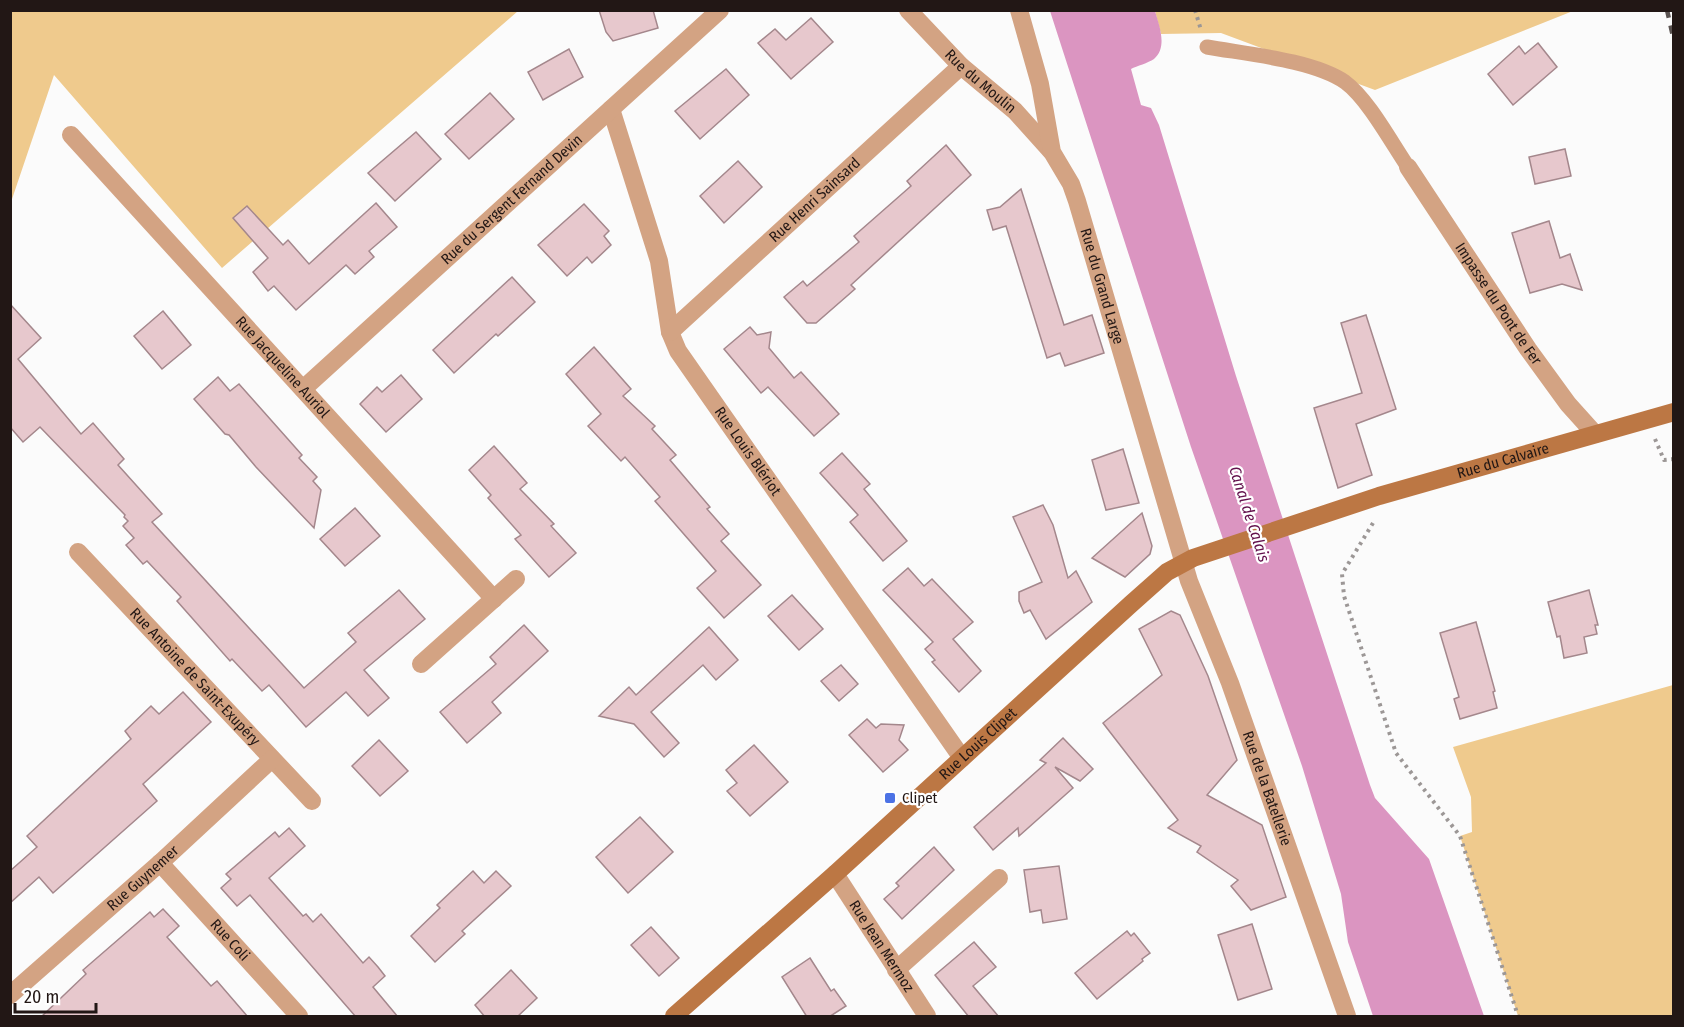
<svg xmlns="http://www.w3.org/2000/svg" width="1684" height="1027" viewBox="0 0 1684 1027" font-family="'Fira Sans Condensed',sans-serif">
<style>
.green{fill:#efca8d}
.water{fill:#db95c1}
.building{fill:#e7c8cd;stroke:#a4878c;stroke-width:1.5}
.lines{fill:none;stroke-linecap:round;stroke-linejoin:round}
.path{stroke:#9c9796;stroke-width:4;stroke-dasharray:3 4.5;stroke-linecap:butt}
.lane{stroke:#d3a383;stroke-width:15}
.street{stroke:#d3a383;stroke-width:18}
.secondary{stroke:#bc7744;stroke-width:18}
.rail{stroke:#5b5351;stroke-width:4.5;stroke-dasharray:8 8;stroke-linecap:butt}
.poi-dot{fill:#4c72e5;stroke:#fff;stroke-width:2}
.labels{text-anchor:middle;stroke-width:4.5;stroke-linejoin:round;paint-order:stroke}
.street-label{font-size:15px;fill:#221715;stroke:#fff}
.poi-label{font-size:15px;fill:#221715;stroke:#fff;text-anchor:start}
.water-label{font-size:16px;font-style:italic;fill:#63114d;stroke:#fff}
</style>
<rect width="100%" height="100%" fill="#fbfbfb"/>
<g class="green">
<polygon points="11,11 518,11 222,268 54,75 11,202"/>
<polygon points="1155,11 1573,11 1375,90 1221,33 1161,34"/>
<polygon points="1673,685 1673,1016 1518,1016 1460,836 1472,832 1471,797 1453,747"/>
</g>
<path class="water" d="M1050,11H1155C1159,25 1168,47 1154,59C1148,63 1137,66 1131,69L1141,105L1151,108L1159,125L1236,376L1370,785L1375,798L1429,859L1484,1016H1373L1348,942L1341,894L1302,766L1191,447Z"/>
<g class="building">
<polygon points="599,10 653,10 658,28 613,41 606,32"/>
<polygon points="811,18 833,42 791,79 758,43 775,29 786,40"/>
<polygon points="1538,43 1557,67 1513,105 1488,74 1519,46 1525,54"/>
<polygon points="569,49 583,77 543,100 528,72"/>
<polygon points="726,69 749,95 700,139 675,111"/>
<polygon points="490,93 514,119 469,159 445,134"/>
<polygon points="416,132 441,159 395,201 368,173"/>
<polygon points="946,145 971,175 851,285 855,289 816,323 807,323 784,297 803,281 807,286 859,242 854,236 911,186 907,181"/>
<polygon points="1565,149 1571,176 1535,184 1529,157"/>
<polygon points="738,161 762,187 724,223 700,196"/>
<polygon points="1021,189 1064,325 1092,315 1104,353 1065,366 1060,353 1047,358 1006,226 993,230 987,210 1000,207"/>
<polygon points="376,203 397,227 369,251 374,257 355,274 346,265 296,310 274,286 268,291 253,272 268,258 233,218 247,206 283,245 288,240 309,264"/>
<polygon points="584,204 609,231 604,236 611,245 592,263 587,257 567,276 538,245"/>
<polygon points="1549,221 1560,258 1570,254 1582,290 1562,284 1530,293 1512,233"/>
<polygon points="512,277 535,302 498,336 496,334 454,373 433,350"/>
<polygon points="10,304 41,338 18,359 81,434 93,423 124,459 118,465 162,514 152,522 304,688 356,642 348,633 399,590 425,619 364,670 389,698 368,716 346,692 306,727 269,685 262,691 232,659 230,661 177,601 181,597 147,561 143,564 126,545 134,538 123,526 128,521 124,517 125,515 40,427 23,442 10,427"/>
<polygon points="163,311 191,345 162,369 134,336"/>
<polygon points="1366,315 1396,409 1356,424 1372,475 1338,488 1314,408 1362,393 1341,323"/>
<polygon points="750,327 757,335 771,332 769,348 794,378 801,372 839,414 814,436 768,387 761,393 724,349"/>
<polygon points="594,347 631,389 623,396 655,426 652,429 676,455 670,460 710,507 707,509 729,534 721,541 761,585 724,618 697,588 716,571 655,501 660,497 625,457 621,461 588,426 601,414 566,374"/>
<polygon points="401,375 422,399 386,432 360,404 377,387 382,392"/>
<polygon points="218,377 230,391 239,384 302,455 299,458 317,477 313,481 321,490 314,528 256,467 229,435 225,434 194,399"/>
<polygon points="494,446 527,483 520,489 554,524 551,526 576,553 549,577 515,539 521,535 488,498 491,495 469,470"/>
<polygon points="1123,449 1139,503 1106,510 1092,460"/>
<polygon points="842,453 870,484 864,489 907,541 883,561 850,522 858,515 820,473"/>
<polygon points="1043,505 1053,525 1068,578 1076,571 1092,602 1046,639 1030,610 1024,613 1019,601 1019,592 1042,582 1013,517"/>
<polygon points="355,508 380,536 345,566 320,539"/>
<polygon points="1142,513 1152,546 1150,554 1125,577 1092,558"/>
<polygon points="908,568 924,586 932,579 973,622 953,639 981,671 959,692 932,662 935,660 925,649 933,642 883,590"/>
<polygon points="1589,590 1598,625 1595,625 1597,634 1584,637 1587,653 1564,658 1560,636 1557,637 1548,602"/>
<polygon points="792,595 823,629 799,650 768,616"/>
<polygon points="1171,611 1180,615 1208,676 1237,760 1207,795 1262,825 1286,897 1251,910 1231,886 1238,880 1197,852 1201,846 1168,828 1178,820 1103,723 1162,675 1139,629"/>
<polygon points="1476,622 1495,691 1493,692 1497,708 1460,719 1454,699 1459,697 1440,633"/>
<polygon points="524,625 548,651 492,702 501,713 467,743 440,712 496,664 490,657"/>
<polygon points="709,627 738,660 716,680 703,665 651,712 679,743 664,757 634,724 599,716 629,687 636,695"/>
<polygon points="841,665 858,684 839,701 821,681"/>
<polygon points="183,692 211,722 143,784 157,801 53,893 39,877 10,903 10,871 37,847 27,836 131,739 125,731 151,706 159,714"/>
<polygon points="867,719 876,728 881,724 904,725 899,740 908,750 883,772 849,735"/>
<polygon points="1063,738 1093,769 1080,781 1055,767 1073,788 1019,836 1018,828 993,850 974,827 1046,763 1040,760"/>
<polygon points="379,740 408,771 380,796 352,766"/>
<polygon points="754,745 788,782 750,816 727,791 737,783 726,770"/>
<polygon points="640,817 673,852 628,893 596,857"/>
<polygon points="289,828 305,846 269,878 303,916 306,914 313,922 321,914 363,963 369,957 378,967 385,976 373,987 398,1017 356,1017 250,895 237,906 221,888 231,879 226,874 275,832 279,837"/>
<polygon points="934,847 954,870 902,919 884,899 899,886 896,883"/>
<polygon points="1059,866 1067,919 1043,923 1041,910 1030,912 1024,870"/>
<polygon points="473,871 484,883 496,871 511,886 462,931 465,934 435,962 411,936 440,908 437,905"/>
<polygon points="163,909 179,926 167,937 211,986 217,981 248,1017 41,1017 86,974 83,970 150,912 154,917"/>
<polygon points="1252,924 1272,989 1238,1000 1218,935"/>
<polygon points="651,927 679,958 659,976 631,945"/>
<polygon points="1127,931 1131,936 1134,933 1150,953 1142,959 1143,961 1097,999 1075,973"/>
<polygon points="974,942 996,967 973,986 999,1017 969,1017 935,975"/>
<polygon points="810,958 831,991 834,989 846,1006 829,1017 807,1017 782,977"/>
<polygon points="511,970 537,998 517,1017 485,1017 475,1005"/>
</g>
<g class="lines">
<g class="path">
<polyline points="1195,10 1201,30"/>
<polyline points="1655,439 1664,460 1674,459"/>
<polyline points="1373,523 1342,574 1344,596 1396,753 1460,836 1518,1016"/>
</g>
<path class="lane" d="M1207,47C1246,54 1313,60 1345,82C1368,99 1391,142 1408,167"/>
<g class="street">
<path id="s1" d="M908,10L961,66L1015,111L1051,151"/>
<path id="s2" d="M1019,10L1040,84L1052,152L1071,184L1077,201L1189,581L1230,683L1347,1016"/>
<path id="s3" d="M611,109L659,261L670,332L678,351L962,758"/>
<path id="s4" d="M71,135L494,599"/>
<path id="s5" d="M1408,167L1528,349L1568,404L1595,434"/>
<path id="s6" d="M670,332L961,66"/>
<path id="s7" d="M303,389L720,10"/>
<path id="s8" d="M78,552L312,801"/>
<polyline points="421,664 516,579"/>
<path id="s9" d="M160,863L299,1016"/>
<path id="s10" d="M835,874L927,1016"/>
<polyline points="896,970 999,878"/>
<path id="s11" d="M10,995L160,863L272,759"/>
</g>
<path class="secondary" id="s12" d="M674,1016L835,874L1131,604L1167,572L1193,558L1379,496L1674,412"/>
<polyline class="rail" points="1667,10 1674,41"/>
</g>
<rect class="poi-dot" x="884" y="792" width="12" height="12" rx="3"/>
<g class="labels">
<g class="street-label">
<text dy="5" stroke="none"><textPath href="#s1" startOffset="102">Rue du Moulin</textPath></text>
<text dy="5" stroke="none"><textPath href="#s7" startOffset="282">Rue du Sergent Fernand Devin</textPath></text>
<text dy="5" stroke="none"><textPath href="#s6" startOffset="196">Rue Henri Sainsard</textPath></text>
<text dy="5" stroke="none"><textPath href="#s2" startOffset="290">Rue du Grand Large</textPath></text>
<text dy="5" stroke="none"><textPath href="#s5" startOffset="164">Impasse du Pont de Fer</textPath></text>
<text dy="5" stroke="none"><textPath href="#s4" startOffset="314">Rue Jacqueline Auriol</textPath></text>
<text dy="5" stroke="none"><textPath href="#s3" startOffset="374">Rue Louis Blériot</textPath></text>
<text dy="5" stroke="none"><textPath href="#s12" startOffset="1018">Rue du Calvaire</textPath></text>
<text dy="5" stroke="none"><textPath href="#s8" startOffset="171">Rue Antoine de Saint-Exupéry</textPath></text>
<text dy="5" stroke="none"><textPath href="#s12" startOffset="408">Rue Louis Clipet</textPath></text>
<text dy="5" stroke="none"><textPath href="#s2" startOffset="819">Rue de la Batellerie</textPath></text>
<text dy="5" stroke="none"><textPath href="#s11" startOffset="177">Rue Guynemer</textPath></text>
<text dy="5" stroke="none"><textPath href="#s9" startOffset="104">Rue Coli</textPath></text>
<text dy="5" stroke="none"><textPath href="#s10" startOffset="86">Rue Jean Mermoz</textPath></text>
</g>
<g class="poi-label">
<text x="902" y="803">Clipet</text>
</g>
<g class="water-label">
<text transform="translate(1250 514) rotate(72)" y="6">Canal de Calais</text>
</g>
</g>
<rect width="1684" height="1027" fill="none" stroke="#221715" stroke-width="24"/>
<path d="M15 1003v9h81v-9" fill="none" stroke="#221715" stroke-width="3"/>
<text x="24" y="1003" font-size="18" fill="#221715" stroke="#ffffff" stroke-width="4.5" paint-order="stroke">20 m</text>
</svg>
